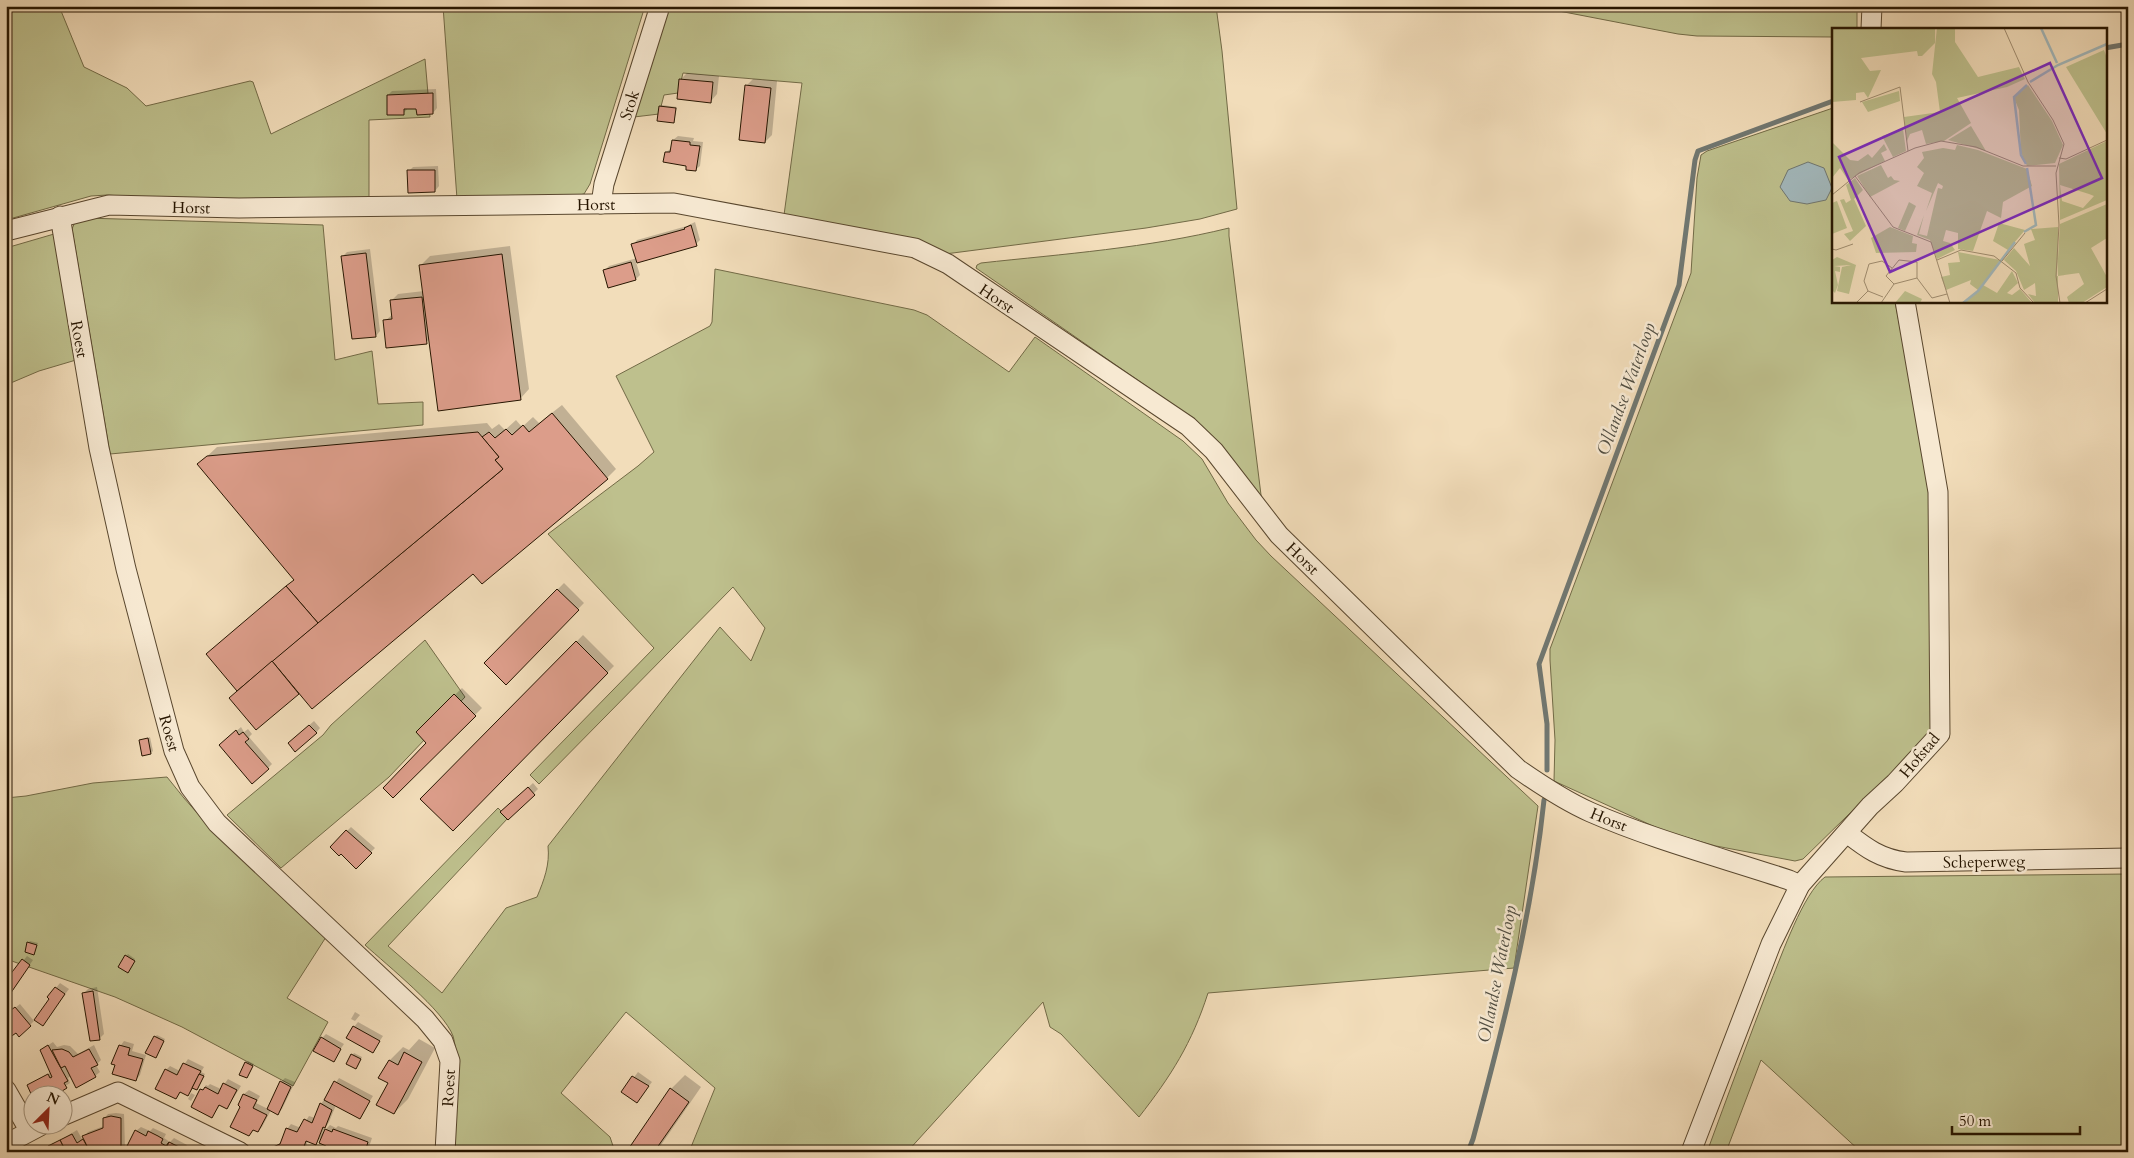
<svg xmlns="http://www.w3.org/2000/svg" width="2134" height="1158" viewBox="0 0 2134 1158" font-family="Cardo,serif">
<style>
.green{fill:#bec08d;stroke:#726a46}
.water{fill:#a2b8bc;stroke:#707771}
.shadow{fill:#0003}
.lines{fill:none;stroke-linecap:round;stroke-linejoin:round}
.stream{stroke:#707771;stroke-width:5}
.building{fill:#dc9d8a;stroke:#261500}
.street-casing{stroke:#59472e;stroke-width:21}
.street{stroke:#f7e9d2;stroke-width:19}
.labels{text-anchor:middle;stroke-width:5;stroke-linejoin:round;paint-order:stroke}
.street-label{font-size:16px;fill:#261500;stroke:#f7e9d2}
.water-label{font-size:18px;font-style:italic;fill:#514e42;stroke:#f7e9d2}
.inset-river{fill:none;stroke:#a2b8bc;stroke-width:2.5}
.inset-road{fill:none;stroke:#a08d70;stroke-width:1}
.view{fill:#7b2cbf;fill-opacity:0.15;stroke:#7b2cbf;stroke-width:2.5}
.inset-edge{fill:none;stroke:#261500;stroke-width:2.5}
</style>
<rect width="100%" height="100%" fill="#f2ddba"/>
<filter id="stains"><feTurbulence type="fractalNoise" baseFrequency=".004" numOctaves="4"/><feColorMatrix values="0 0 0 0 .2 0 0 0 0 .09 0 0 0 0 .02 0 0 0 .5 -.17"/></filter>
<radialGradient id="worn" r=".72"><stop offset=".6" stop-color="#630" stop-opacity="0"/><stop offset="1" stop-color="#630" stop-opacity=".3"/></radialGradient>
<g class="green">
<polygon points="6,6 59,6 84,67 127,88 146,106 250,81 253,82 271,134 425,59 430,117 369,120 369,201 201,202 107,195 91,196 6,220"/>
<polygon points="443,6 645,6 590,184 584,194 574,196 457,199"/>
<polygon points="668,6 1216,6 1222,51 1237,209 1200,219 1146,228 945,254 784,215 802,83 683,73 678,93 664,95 659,114 634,117"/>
<polygon points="1533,6 1857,6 1857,29 1833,29 1833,37 1697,36 1678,34"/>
<polygon points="1833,108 1833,301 1895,301 1931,491 1931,734 1803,859 1795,861 1716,846 1664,831 1554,781 1555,740 1550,660 1550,649 1691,273 1697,178 1701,155 1707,151"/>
<polygon points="85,218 323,225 335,360 372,351 378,404 423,402 423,425 110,454 72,229 75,222"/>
<path d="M1229,228V236L1262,503L1185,413L976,268L977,265L981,263C1063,254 1148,248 1229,228Z"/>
<polygon points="54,234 76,360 39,371 6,385 6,248"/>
<path d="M715,269L914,310L927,315L1009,372L1035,337L1183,441L1202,459L1228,503L1256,540L1271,556L1538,806L1514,968L1208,993C1192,1043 1171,1076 1139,1117L1061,1034L1050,1027L1043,1002L907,1152H689L715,1088L626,1012L561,1093L610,1137L615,1152H450C452,1123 461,1062 453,1036C444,1011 387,965 365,945L498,808L508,818L388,946L442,993L506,908L537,897C544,880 550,865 548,846L720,627L751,661L765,628L733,587L539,784L530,775L654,648L548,534L638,466L654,452L616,376L710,326L712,322Z"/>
<polygon points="425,640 465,697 389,777 281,868 227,815 323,735 331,725"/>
<path d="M167,777C213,837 271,886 326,937L287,998L328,1022L293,1086L182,1027L115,997L6,959V798L26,796L93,783Z"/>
<path d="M2128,874V1152H1861L1761,1060L1726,1152H1707C1728,1095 1749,1038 1771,981C1782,955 1803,893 1825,877Z"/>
</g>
<polygon class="water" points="1808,162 1824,168 1832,188 1826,200 1807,204 1790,201 1780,187 1788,170"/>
<g class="shadow">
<polygon points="687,73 719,76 717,94 711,101 680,80"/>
<polygon points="753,79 777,81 772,135 765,142 746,86"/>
<polygon points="436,89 437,108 433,113 418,108 408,108 403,114 388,95 392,91"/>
<polygon points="662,105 677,107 674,122 660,106"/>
<polygon points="678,136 694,138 693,141 703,142 700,166 695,170 666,152 672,148 673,140"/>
<polygon points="438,166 439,186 435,191 409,171 413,167"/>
<polygon points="695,222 700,240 696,244 636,262 640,275 636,279 605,270 609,266 637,258 633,245 637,240 687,226"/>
<polygon points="510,246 529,389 520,399 430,339 426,342 385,321 393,314 391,301 398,294 424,291 421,265 430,256"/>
<polygon points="370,249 380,331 376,336 343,256 347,252"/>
<polygon points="562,405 616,469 607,478 300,692 256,728 238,690 208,654 295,579 199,464 217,447 487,423 492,429 499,424 505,430 516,420 522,427 533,417 539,423"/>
<polygon points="564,583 584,603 506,683 485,663"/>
<polygon points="583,635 614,666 453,829 422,799"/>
<polygon points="462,688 482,708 393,797 428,743 417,732"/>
<polygon points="314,721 320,728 316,733 294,739"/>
<polygon points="241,727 244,732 248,729 252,734 249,737 272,764 268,768 225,741"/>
<polygon points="150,737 153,751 151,753 140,741"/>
<polygon points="533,783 538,789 508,819 502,812"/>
<polygon points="351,827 375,848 356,867 341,852 331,847"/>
<polygon points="30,941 38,943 34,954 28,943"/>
<polygon points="128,954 135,959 129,969 126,956"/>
<polygon points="27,956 33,960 6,1000 6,983"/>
<polygon points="60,983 69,989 43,1024 51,998 56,988"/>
<polygon points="97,987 104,1034 100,1038 84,993 88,989"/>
<polygon points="20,1004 34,1021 30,1025 16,1031 6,1015"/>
<polygon points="355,1012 360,1015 355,1021 351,1019"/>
<polygon points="358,1022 383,1036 373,1051 354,1027"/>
<polygon points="326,1034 344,1044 333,1060 322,1038"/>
<polygon points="157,1035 165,1039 157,1055 155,1037"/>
<polygon points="419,1039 435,1048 408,1099 394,1113 389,1083 390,1060 403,1047 409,1050"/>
<polygon points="124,1041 134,1044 132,1051 146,1055 140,1075 136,1080 113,1063 116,1052"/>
<polygon points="53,1042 57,1047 64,1045 70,1046 78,1054 94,1045 101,1060 96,1065 100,1072 95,1076 71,1076 68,1078 70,1083 58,1091 59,1093 57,1096 34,1096 28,1085 51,1072 41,1050"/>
<polygon points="354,1053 362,1057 358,1066 347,1063"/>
<polygon points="188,1059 204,1067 201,1072 205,1074 198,1087 194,1087 188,1094 181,1091 176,1098 166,1070 170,1066 180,1071"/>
<polygon points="248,1061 254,1064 248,1075 246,1063"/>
<polygon points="638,1072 652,1082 637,1101 623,1092"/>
<polygon points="685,1075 701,1087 659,1148 656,1152 631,1152 671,1089"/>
<polygon points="285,1078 295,1082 282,1109 278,1113 271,1110 262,1127 258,1131 254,1129 249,1135 242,1106 239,1105 244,1094 249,1090 260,1096 256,1103 268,1109 281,1082"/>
<polygon points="339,1078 373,1096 359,1118 336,1105 329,1122 322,1133 330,1125 336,1128 338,1126 372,1138 369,1147 382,1152 339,1152 324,1135 316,1143 308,1141 304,1152 275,1152 274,1147 282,1142 287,1129 291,1124 301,1128 309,1116 315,1118 321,1104"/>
<polygon points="228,1079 241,1086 227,1108 220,1105 212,1116 193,1107 206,1085 208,1086 210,1084 221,1089"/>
<polygon points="191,1093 195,1095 191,1101 188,1099"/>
<polygon points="116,1113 124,1114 125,1148 121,1152 83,1152 49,1147 77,1130 82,1139 88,1132 104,1126 104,1119 108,1114"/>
<polygon points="141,1127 150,1131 153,1128 166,1134 164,1138 170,1142 174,1138 187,1145 185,1149 190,1152 140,1152 136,1131"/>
<polygon points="195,1148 201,1152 191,1152"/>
</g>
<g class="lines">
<g class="stream">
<polyline points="2105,48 2128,44"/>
<polyline points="1547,770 1547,724 1539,664 1679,285 1695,160 1698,151 1833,101"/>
<path d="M1468,1152L1473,1139C1503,1028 1532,915 1544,800"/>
</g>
</g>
<g class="building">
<polygon points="679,79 713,82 711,103 677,99"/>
<polygon points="745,85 771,88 765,143 739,140"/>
<polygon points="433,93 433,114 417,115 416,109 404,109 404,115 387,115 387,95"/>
<polygon points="659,106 676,108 674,123 657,121"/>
<polygon points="672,140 690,142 690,145 700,146 696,171 686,170 686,166 663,162 665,152 670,152"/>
<polygon points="407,170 435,170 435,192 408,193"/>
<polygon points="691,225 697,246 637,263 631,244 685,229 684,228"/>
<polygon points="366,253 376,337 352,339 341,256"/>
<polygon points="502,254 521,400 438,411 419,265"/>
<polygon points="631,262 636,280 608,288 603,270"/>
<polygon points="422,297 427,344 386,348 383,320 392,319 390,300"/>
<polygon points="552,413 608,479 482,584 473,574 312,709 272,661 503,469 495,460 499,457 482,437 489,432 495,438 506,429 512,435 523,425 529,432"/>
<polygon points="478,432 499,457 495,460 503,469 318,623 286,586 294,580 197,464 207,456"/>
<polygon points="286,586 318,623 237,691 206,654"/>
<polygon points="557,589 579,610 506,685 484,663"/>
<polygon points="576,641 608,673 453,831 420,799"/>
<polygon points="272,661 299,694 256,730 229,698"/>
<polygon points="454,694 476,716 393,798 383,788 426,743 416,732"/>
<polygon points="309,725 317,733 295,752 288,743"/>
<polygon points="236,730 239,735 243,732 249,739 245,742 269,769 252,784 219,745"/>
<polygon points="148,738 151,754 142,756 139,740"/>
<polygon points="528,787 535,795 508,820 500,812"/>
<polygon points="346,830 372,853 356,869 341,854 339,856 330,847"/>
<polygon points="27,942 37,945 34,955 25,952"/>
<polygon points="125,955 135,961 128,973 118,967"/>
<polygon points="22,959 30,965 6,1000 6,980"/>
<polygon points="55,987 65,994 43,1026 34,1020 49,999 47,997"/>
<polygon points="93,991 100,1040 90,1041 82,993"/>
<polygon points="15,1007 31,1026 19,1037 16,1033 6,1040 6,1014"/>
<polygon points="353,1026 380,1041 373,1053 346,1038"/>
<polygon points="154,1036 164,1041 156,1058 145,1053"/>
<polygon points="321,1037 341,1049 334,1062 313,1051"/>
<polygon points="48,1045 68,1081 64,1083 67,1088 54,1096 32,1096 27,1085 48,1074 50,1078 52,1077 40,1050"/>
<polygon points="119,1045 130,1048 128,1055 143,1059 136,1081 112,1074 115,1065 111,1064"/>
<polygon points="62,1049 69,1052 73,1057 89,1049 98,1065 91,1068 96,1077 76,1088 65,1066 61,1068 52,1050"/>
<polygon points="404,1052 422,1062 394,1114 376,1105 388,1083 378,1078 389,1060 398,1065"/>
<polygon points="351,1054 361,1059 356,1069 346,1064"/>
<polygon points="245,1062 253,1066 247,1078 239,1075"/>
<polygon points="183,1063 201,1071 188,1096 180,1092 176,1099 155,1089 165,1069 177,1075"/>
<polygon points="199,1074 204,1076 197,1090 192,1088"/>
<polygon points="632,1076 649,1086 637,1103 621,1092"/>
<polygon points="280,1081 291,1087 278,1115 267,1109"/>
<polygon points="334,1081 370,1101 360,1119 324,1100"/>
<polygon points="223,1083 237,1090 227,1109 219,1105 212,1118 191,1107 200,1089 203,1090 205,1087 218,1094"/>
<polygon points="670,1088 689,1102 654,1152 629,1152 627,1151"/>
<polygon points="243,1094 257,1100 253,1108 267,1115 258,1132 253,1130 249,1136 230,1127 240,1107 238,1105"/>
<polygon points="320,1103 332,1110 325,1128 323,1127 316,1145 306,1141 302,1152 273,1152 273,1147 280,1144 286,1128 297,1132 304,1119 312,1123"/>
<polygon points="111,1116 121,1118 121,1152 90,1152 82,1136 103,1128 103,1118"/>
<polygon points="325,1129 332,1132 333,1129 368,1142 365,1152 335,1152 326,1148 326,1146 319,1143"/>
<polygon points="135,1130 146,1136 148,1131 158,1136 163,1139 161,1143 166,1146 169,1142 164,1152 135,1152 128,1148 127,1146"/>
<polygon points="72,1134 77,1143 83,1139 90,1152 66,1152 60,1140"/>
<polygon points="60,1140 66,1152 51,1152 48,1146"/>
<polygon points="169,1142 183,1149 182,1152 164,1152"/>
</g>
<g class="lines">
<defs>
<g id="street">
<polyline points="1871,29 1872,6"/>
<polyline points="601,204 604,184 660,6"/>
<polyline points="60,216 99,448 126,569 174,751 190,787 217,823 425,1019 443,1041 450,1061 445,1152"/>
<path d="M6,231L109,205L239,208L674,203L915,248L948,264L1188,426L1214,451L1279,535L1518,769C1541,785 1565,801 1590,812C1654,840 1723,858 1789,880L1800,885"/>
<path d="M1847,833C1866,848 1881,859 1906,862L2128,858"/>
<polyline points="6,1090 29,1130"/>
<polyline points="62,1116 118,1092 240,1152"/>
<polyline points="6,1144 40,1126"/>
<polyline points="1691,1152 1771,944 1800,885 1870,806 1895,783 1940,734 1938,492 1905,301"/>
</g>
</defs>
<use href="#street" class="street-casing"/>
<use href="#street" class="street"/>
</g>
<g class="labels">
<g class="street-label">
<text transform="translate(629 105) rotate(-72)" y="6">Stok</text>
<text transform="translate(596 204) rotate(-1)" y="6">Horst</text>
<text transform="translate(191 207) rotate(1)" y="6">Horst</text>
<text transform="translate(997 298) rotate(34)" y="6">Horst</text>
<text transform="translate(80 339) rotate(80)" y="6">Roest</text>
<text transform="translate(1303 558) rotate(44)" y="6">Horst</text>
<text transform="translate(170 733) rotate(74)" y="6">Roest</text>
<text transform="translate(1919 755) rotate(-50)" y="6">Hofstad</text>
<text transform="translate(1609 819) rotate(22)" y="6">Horst</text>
<text transform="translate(1984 861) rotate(-1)" y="6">Scheperweg</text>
<text transform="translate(448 1088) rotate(-87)" y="6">Roest</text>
</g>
<g class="water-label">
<text transform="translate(1626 389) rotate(-70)" y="6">Ollandse Waterloop</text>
<text transform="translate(1497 974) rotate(-79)" y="6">Ollandse Waterloop</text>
</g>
</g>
<g transform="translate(1832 28)">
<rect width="275" height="275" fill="#f2ddba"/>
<path d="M0,0H103V15L90,28H86L85,23L29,30L38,43L49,42L36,70L32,64L24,65V72L0,74ZM105,0H123V14L146,49L187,39L193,51L175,59L125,70L139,95L112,113L94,116L90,102L78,106L75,113L72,89L108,84L104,54L100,46ZM272,22L275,30V106L234,39ZM196,57L220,93L231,117L223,135L195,138L189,125L187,82L182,70ZM67,63L68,73L36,84L30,74ZM139,98L154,123L116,112ZM71,101L74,123L61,129L50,108ZM275,113V172L228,192L227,136ZM228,157L257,166L262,168L251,180L230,173ZM0,114L18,132L26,133L36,126L40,130L52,116L55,122L49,125L53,133L16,152L8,140L0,150ZM125,117L146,122L195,141L200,158L171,174L169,190L155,183L141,223L126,221V205L114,202L111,213L118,215L123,222L105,231L98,212L85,207L92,187L87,206L95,208L106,160L110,161L111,158L106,155L94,183L100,165L85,158L92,145L85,139L92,130L90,124L111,120L123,122ZM49,137L56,150L59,148L62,152L68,153L38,169L25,148ZM23,150L31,162L22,171L34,198L18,213L12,206L21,203L8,172L12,171L14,175L19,172L14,157ZM5,173L15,200L0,206V175ZM77,174L84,178L73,203L66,200ZM275,176V210L259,220L275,249V259L250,275H237L235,269L252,256L247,245L225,248L228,196ZM167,195L193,202L176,222L161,213ZM58,199L81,208L80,215L85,216L84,224L44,225L39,210ZM226,199V275H203L196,266L204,268L203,255L192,262L184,243L172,232L182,220L198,238L192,216L203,212L199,201ZM126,224L168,232L151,257L165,265L180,243L186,255L175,265L180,267L188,261L200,275H131L146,262L138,256L139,252L114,262L109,249L118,247L116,235L128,234ZM5,229L24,237L17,266L5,263L10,239L19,237L2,238L8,239V244L3,243L6,257L3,265L0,262V232ZM73,263L90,271L88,275H63Z" fill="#bec08d" fill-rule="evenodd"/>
<path class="inset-river" d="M209,0L225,35M198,54L226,37L275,16M194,136L189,127L182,69L195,57M192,204L204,197L195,140M131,275L146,263L183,214"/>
<path class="inset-road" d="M172,0L196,54L221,92L232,116L224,145L227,197L224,248L228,275M28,74L68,59L76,123M227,130L234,131L275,112M23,148L61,199L99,214L118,275M0,167L27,145L83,120L109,113L144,119L191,138H224M0,221L4,222L21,216M105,232L129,222L162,228L184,245L188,260L202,275M170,233L193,205M85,250L100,270L115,266M62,256L54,248L67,232L85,234V250M51,269L36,263L32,253L37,236L50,233L60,240M24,275L36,263M49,275L62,256L85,250M253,275L275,261"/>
<path class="view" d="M218,35L270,150L58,244L7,129Z"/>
<rect width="275" height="275" class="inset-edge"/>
</g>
<rect width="2134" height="1158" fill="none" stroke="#f2ddba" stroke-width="25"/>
<rect x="8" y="8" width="2119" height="1143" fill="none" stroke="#261500" stroke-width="2.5"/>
<rect x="12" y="12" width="2109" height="1133" fill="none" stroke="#261500"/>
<g transform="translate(48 1110) rotate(24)"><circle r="24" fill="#f7e9d2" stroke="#a3947e"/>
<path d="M0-4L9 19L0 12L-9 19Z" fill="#8f2418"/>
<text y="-8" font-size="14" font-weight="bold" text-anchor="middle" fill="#261500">N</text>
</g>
<path d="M1952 1126v8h128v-8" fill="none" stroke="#261500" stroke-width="2.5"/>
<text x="1959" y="1126" font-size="15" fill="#261500" stroke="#f7e9d2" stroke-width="4" paint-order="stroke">50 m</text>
<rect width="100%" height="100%" filter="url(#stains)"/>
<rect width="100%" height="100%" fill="url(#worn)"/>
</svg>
